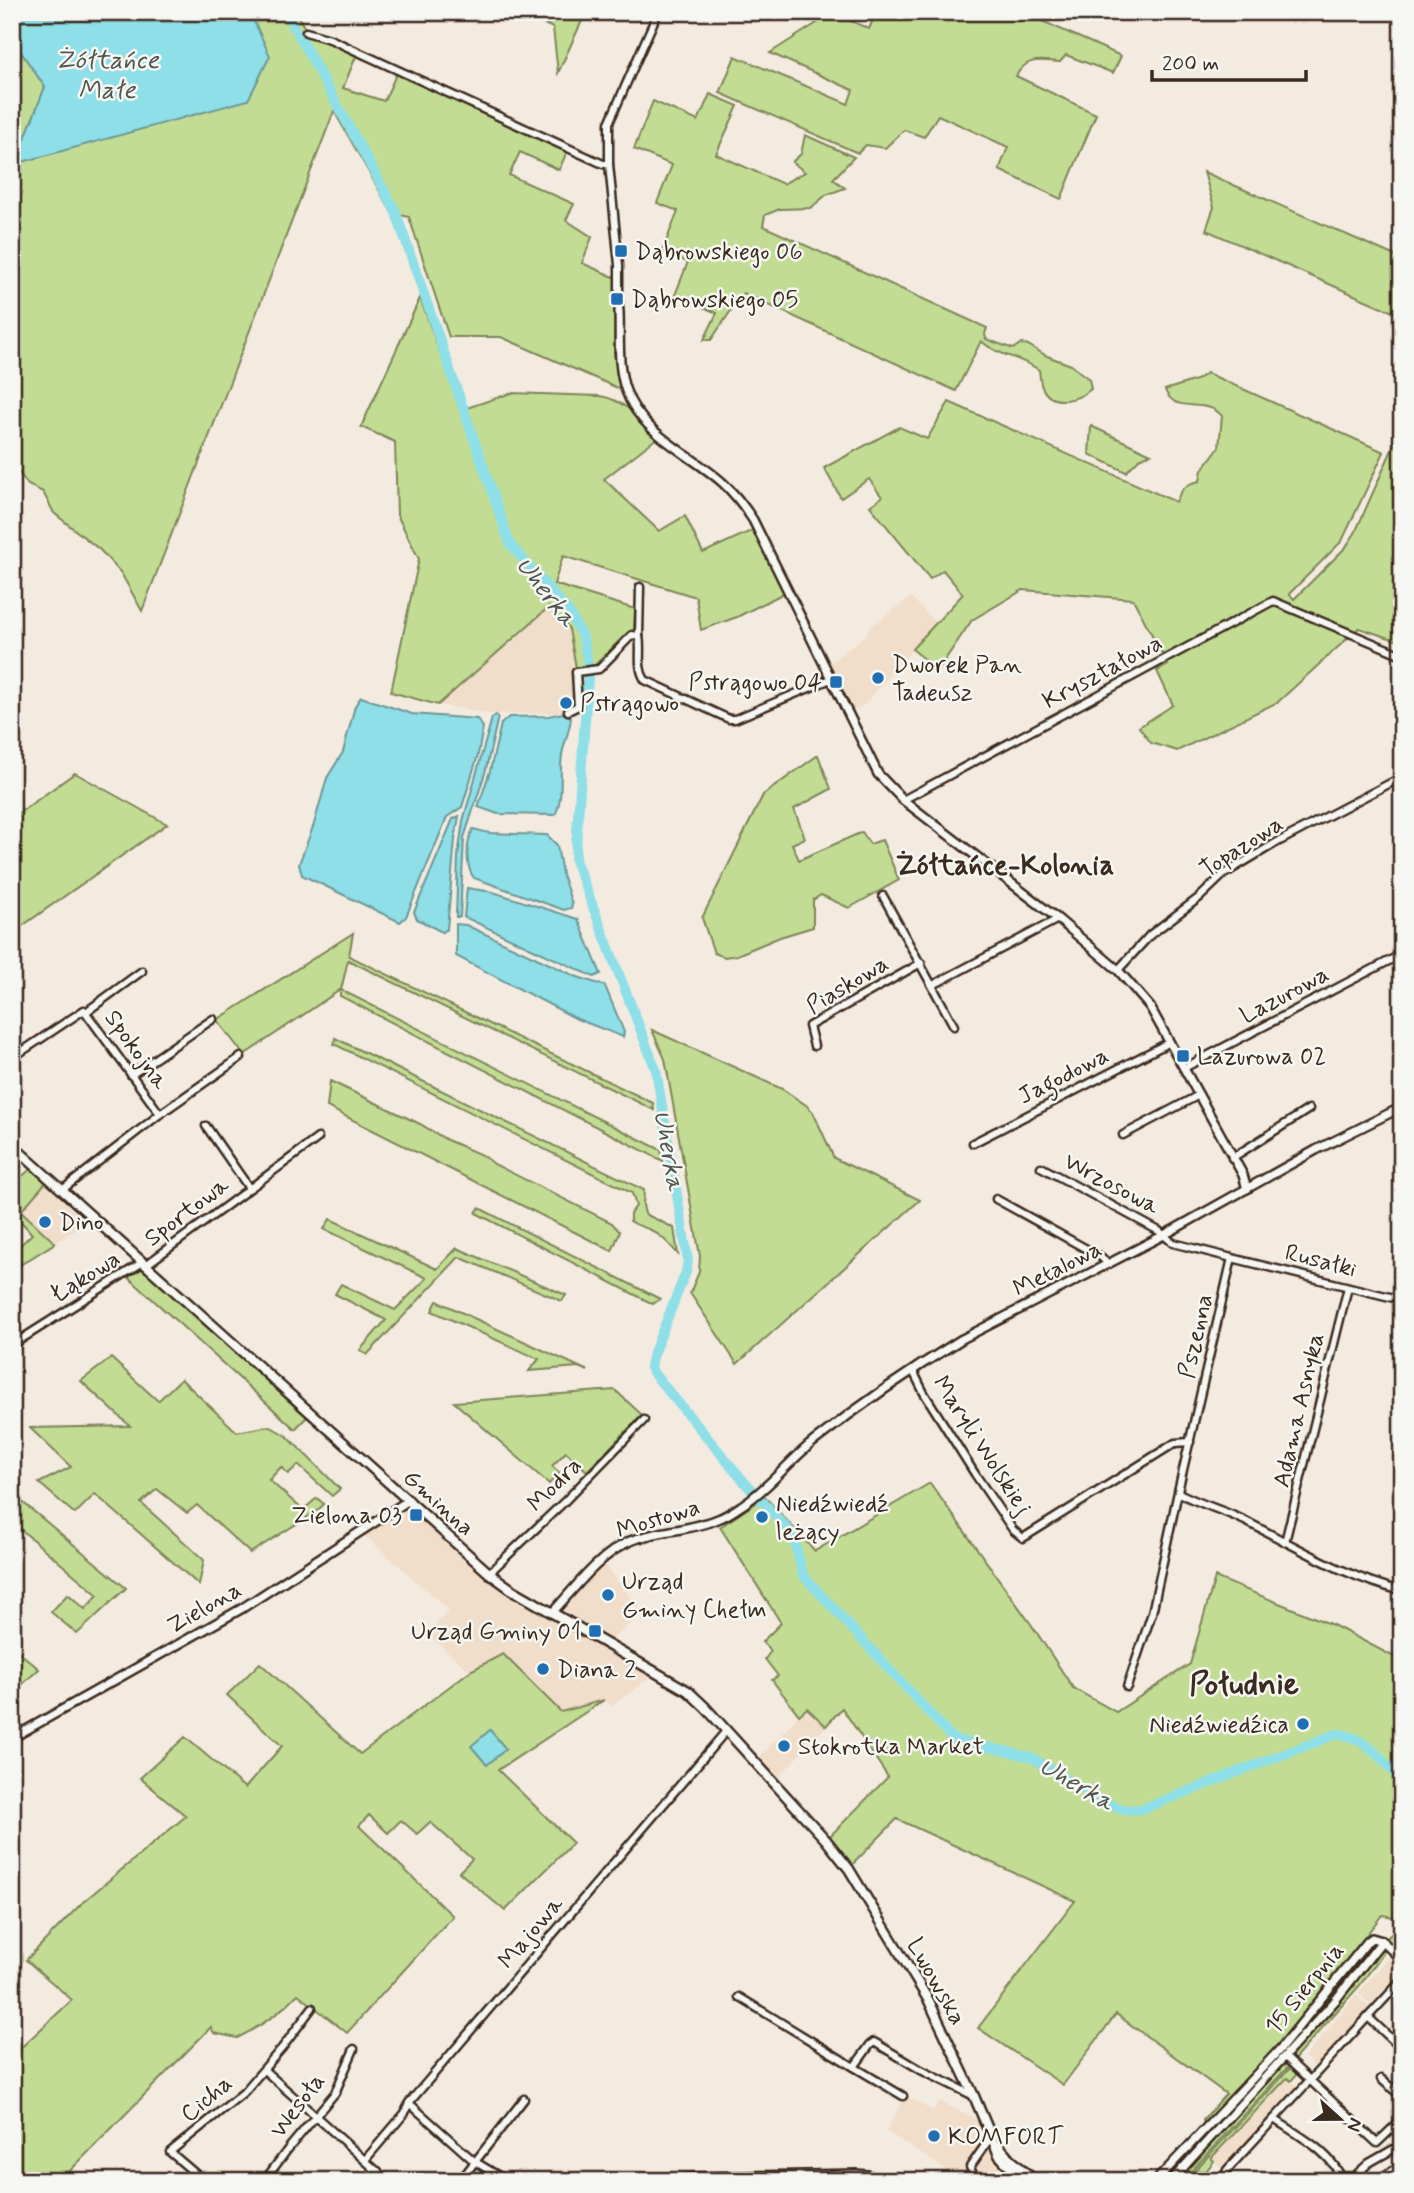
<svg xmlns="http://www.w3.org/2000/svg" width="1414" height="2193" viewBox="0 0 1414 2193" font-family="Mynerve,sans-serif">
<style>
.built{fill:#f0ddca}
.green{fill:#c2dd93;stroke:#7e8458;stroke-width:2}
.water{fill:#8edfe7;stroke:#6d9797;stroke-width:2}
.lines{fill:none;stroke-linecap:round;stroke-linejoin:round}
.river{stroke:#8edfe7;stroke-width:10}
.minor-casing{stroke:#3b2a1e;stroke-width:11}
.tertiary-casing{stroke:#3b2a1e;stroke-width:12}
.secondary-casing{stroke:#3b2a1e;stroke-width:13}
.minor{stroke:#f6f6f2;stroke-width:6}
.tertiary{stroke:#f6f6f2;stroke-width:7}
.secondary{stroke:#f6f6f2;stroke-width:8}
.poi-dot{fill:#1f6fb2;stroke:#f6f6f2;stroke-width:2.5}
.labels{text-anchor:middle;stroke-width:5;stroke-linejoin:round;paint-order:stroke}
.poi-label{font-size:24px;fill:#3b2a1e;stroke:#f6f6f2;text-anchor:start}
.street-label{font-size:24px;fill:#3b2a1e;stroke:#f6f6f2}
.water-label{font-size:26px;font-style:italic;fill:#505750;stroke:#f6f6f2}
.quarter-label{font-size:28px;font-weight:bold;fill:#3b2a1e;stroke:#f6f6f2}
.district-label{font-size:32px;font-weight:bold;fill:#3b2a1e;stroke:#f6f6f2}
</style>
<rect width="100%" height="100%" fill="#f3ebe0"/>
<filter id="ink" filterUnits="userSpaceOnUse"><feTurbulence type="fractalNoise" baseFrequency=".0143" numOctaves="2"/><feDisplacementMap in="SourceGraphic" scale="14" xChannelSelector="R" yChannelSelector="G"/><feConvolveMatrix kernelMatrix="1 2 1 2 8 2 1 2 1" color-interpolation-filters="sRGB"/></filter>
<g filter="url(#ink)">
<g class="built">
<polygon points="911,597 936,623 863,706 853,710 830,663 867,634 868,629"/>
<polygon points="549,606 569,629 576,668 585,667 587,680 583,712 491,714 438,705"/>
<polygon points="47,1181 72,1210 82,1217 90,1220 55,1243 20,1211"/>
<polygon points="409,1505 499,1585 652,1676 612,1706 604,1700 561,1712 503,1654 470,1671 427,1634 449,1610 364,1535"/>
<polygon points="604,1564 643,1613 610,1641 564,1612 563,1610"/>
<polygon points="807,1707 826,1726 777,1779 757,1760"/>
<polygon points="1390,1956 1402,1966 1402,1970 1371,2005 1358,1993"/>
<polygon points="1356,1995 1369,2007 1317,2069 1305,2057"/>
<polygon points="1287,2077 1298,2087 1221,2168 1211,2158"/>
<polygon points="906,2096 933,2111 939,2101 980,2121 989,2146 998,2161 1020,2181 963,2181 886,2131"/>
</g>
<g class="green">
<polygon points="250,12 296,12 304,27 359,49 343,88 384,101 399,68 569,147 559,170 520,152 509,175 574,204 566,220 592,237 582,263 616,278 614,352 620,389 501,337 449,337 409,217 392,213 334,111 142,611 121,573 100,550 54,513 43,492 28,485 12,463 12,39 45,87 15,164"/>
<polygon points="518,12 586,12 558,73 553,28"/>
<path d="M799,12H812L819,15L820,12H831L869,29L875,15L870,12H1022L1121,56L1113,73L1066,55L1060,62C1040,61 1027,56 1016,76L1096,114L1061,199L999,170L1008,147L938,115L924,137L904,130L885,148L866,145L858,153L720,93L735,56L848,104L853,90L770,53L817,23L811,18Z"/>
<path d="M710,94L738,106L716,154L783,184L805,172L792,162L801,154L805,135L854,157L833,179L845,188L826,195L811,208L780,209L765,215L763,226L987,328L985,334L986,339L1013,349L1020,344L1028,345L1047,356L1071,365L1089,379L1091,389C1078,400 1051,408 1042,387C1040,383 1040,375 1039,370C1021,357 998,356 981,341L956,391L743,293L711,340H704L717,313L675,295L688,262L662,252L678,211L657,203L672,165L634,149L653,101L698,121Z"/>
<polygon points="1204,172 1402,259 1402,316 1206,230 1214,207"/>
<path d="M420,298L461,410L511,393L600,396C626,400 640,420 657,438L604,479L659,531L685,516L703,553L753,530L784,593L737,617L701,630L696,597L563,556L554,584L635,609L634,631L628,632L595,665L576,668L569,629L549,607L438,705L391,692L419,559L397,515L395,442L361,427Z"/>
<path d="M1207,373L1384,452L1342,541L1289,594L1294,599L1346,547L1355,533L1402,427V642L1359,628L1278,702L1177,751L1151,743L1139,727L1173,705L1157,671L1168,665L1133,599L1023,590L972,620L938,670L912,649L963,594L943,570L930,579L870,506L882,497L869,479L841,498L824,468L899,427L927,439L949,402L1176,502C1181,489 1187,483 1200,481L1202,470L1219,447L1222,416C1206,396 1175,416 1165,390L1196,380Z"/>
<polygon points="1091,426 1151,454 1139,459 1126,472 1089,454"/>
<polygon points="818,755 831,789 794,809 805,838 792,844 799,860 862,832 870,844 882,840 899,880 849,908 821,895 813,900 813,927 780,937 737,955 725,957 714,953 702,918 763,795"/>
<polygon points="75,773 167,824 12,933 12,818"/>
<polygon points="353,933 349,956 653,1103 654,1110 348,960 341,990 661,1150 663,1161 340,996 340,990 244,1055 217,1020"/>
<polygon points="652,1030 782,1089 806,1105 813,1112 834,1158 920,1200 737,1364 690,1293 699,1272 700,1256 665,1059"/>
<path d="M335,1038L644,1190L643,1205L645,1214L674,1228L678,1254C670,1245 662,1236 651,1230C644,1227 639,1227 630,1221V1214L636,1206L632,1193L334,1044Z"/>
<polygon points="330,1081 420,1124 447,1140 484,1156 494,1164 612,1223 620,1232 612,1251 327,1107"/>
<polygon points="31,1169 47,1181 21,1211 55,1243 12,1270 12,1253 32,1234 12,1211 12,1184"/>
<polygon points="479,1208 660,1299 653,1304 476,1213"/>
<polygon points="330,1219 437,1269 457,1248 566,1295 562,1301 459,1257 367,1355 360,1350 386,1320 335,1294 341,1284 395,1310 427,1278 324,1229"/>
<polygon points="144,1268 309,1415 295,1429 128,1277"/>
<polygon points="437,1301 588,1371 578,1367 529,1371 539,1359 432,1311"/>
<polygon points="111,1358 158,1401 181,1379 237,1432 269,1426 287,1436 340,1489 332,1496 298,1465 288,1474 281,1467 269,1480 303,1510 317,1498 324,1504 317,1511 250,1553 197,1505 187,1513 157,1489 141,1503 204,1560 199,1585 95,1494 75,1514 39,1483 71,1467 30,1428 130,1426 81,1381"/>
<polygon points="615,1390 642,1415 587,1471 566,1452 552,1466 560,1473 549,1484 454,1402"/>
<polygon points="930,1483 1033,1627 1073,1688 1116,1712 1190,1664 1215,1577 1335,1626 1402,1661 1402,1943 1394,1949 1388,1943 1388,1937 1401,1921 1400,1918 1382,1915 1333,1977 1327,1988 1280,2045 1204,2125 1203,2120 1226,2094 1116,2014 1063,2085 978,2028 1075,1901 897,1819 851,1866 829,1837 888,1777 842,1708 826,1726 807,1708 799,1715 772,1680 778,1676 765,1659 771,1651 762,1642 781,1623 720,1527 756,1503 764,1496 815,1551"/>
<polygon points="14,1495 126,1588 77,1634 51,1612 68,1594 85,1609 98,1595 12,1522 12,1496"/>
<polygon points="12,1646 39,1669 12,1694"/>
<path d="M503,1654L561,1712L604,1700L498,1770L573,1843L505,1911L459,1872L472,1859L430,1822L417,1834L401,1820L388,1833L369,1815L359,1826L453,1916L347,2033L298,1994C280,2013 260,2027 237,2038L214,2033L211,2027L60,2181H12V2056L72,2000L26,1960L83,1902L186,1816L140,1778L185,1737L245,1788L282,1746L227,1695L260,1663L360,1754L470,1671Z"/>
<polygon points="1369,1943 1373,1943 1298,2039 1168,2181 1159,2181"/>
<polygon points="1386,1949 1360,1985 1292,2062 1292,2054 1351,1988 1355,1986 1355,1983 1377,1952"/>
<polygon points="1285,2065 1289,2066 1182,2181 1174,2181 1280,2066"/>
<polygon points="1291,2067 1296,2072 1296,2075 1291,2081 1287,2078 1211,2158 1214,2161 1203,2175 1199,2171 1190,2181 1185,2181"/>
</g>
<g class="water">
<polygon points="12,12 250,12 270,56 248,100 15,164 45,87 12,39"/>
<polygon points="361,697 412,714 477,719 483,727 478,755 462,807 447,817 406,917 400,922 302,875 299,864 314,824 327,778 343,752 355,706"/>
<path d="M563,713L571,717C570,731 564,742 562,755C559,775 564,797 555,815L498,814L478,807L490,771L501,724L509,717L548,716Z"/>
<polygon points="496,715 498,717 485,773 464,838 460,917 456,917 458,856 463,821 492,718"/>
<polygon points="459,816 455,839 447,929 442,932 417,919 414,912 453,819"/>
<path d="M473,829L489,833L547,835L557,845L562,874L572,904L571,908L564,910L474,878C465,866 466,842 473,829Z"/>
<polygon points="467,888 493,892 578,919 601,974 594,977 464,917"/>
<polygon points="456,924 466,925 575,976 605,986 624,1032 623,1037 577,1019 456,956"/>
<polygon points="490,1730 506,1749 487,1765 471,1746"/>
</g>
<g class="lines">
<g class="river">
<polyline points="286,12 294,28"/>
<path d="M298,34L395,210L510,544L569,612L583,638L587,659L588,677L575,860L656,1070L688,1260L686,1272L652,1357L650,1367L655,1375L746,1484L789,1530L794,1539L803,1575L953,1739L1031,1757L1102,1801L1125,1810L1142,1809L1336,1734C1365,1734 1383,1762 1402,1781"/>
</g>
<defs>
<g id="minor">
<polyline points="306,32 330,39 603,164 609,164"/>
<polyline points="619,311 619,265 609,164 609,123 658,12"/>
<polyline points="639,636 640,587"/>
<path d="M568,711L578,706L576,672L599,669L632,635L639,636C642,651 636,666 645,680L729,719H735L831,679"/>
<polyline points="903,800 1273,601 1402,655"/>
<polyline points="883,896 954,1026"/>
<polyline points="1118,970 1150,935 1200,897 1224,874 1274,844 1402,777"/>
<polyline points="933,985 1058,919"/>
<polyline points="86,1012 142,971"/>
<polyline points="814,1046 809,1026 921,963"/>
<polyline points="12,1058 84,1010 160,1114"/>
<polyline points="1184,1068 1402,954"/>
<polyline points="131,1075 213,1019"/>
<polyline points="206,1126 249,1188"/>
<polyline points="1123,1135 1199,1095"/>
<polyline points="973,1143 1170,1042"/>
<polyline points="1232,1158 1309,1109"/>
<polyline points="1041,1167 1159,1231 1173,1243 1232,1258 1179,1487 1152,1613 1127,1687"/>
<polyline points="62,1190 160,1114 241,1057"/>
<polyline points="996,1199 1101,1257 1108,1264"/>
<polyline points="1232,1258 1402,1300"/>
<polyline points="146,1265 318,1138"/>
<polyline points="12,1345 143,1262"/>
<polyline points="913,1371 924,1393 975,1474 1013,1530 1023,1538 1175,1443 1190,1442"/>
<path d="M1179,1493C1198,1503 1219,1509 1239,1518C1293,1544 1343,1577 1402,1591"/>
<polyline points="1285,1542 1348,1287"/>
<polyline points="489,1573 564,1502 644,1420"/>
<polyline points="739,1997 854,2067 870,2045 874,2042 921,2070 974,2096"/>
<polyline points="1368,2017 1402,2049"/>
<polyline points="1285,2057 1377,2143 1402,2119"/>
<polyline points="854,2067 903,2096"/>
<polyline points="264,2070 388,2181"/>
<polyline points="1381,2079 1402,2097"/>
<polyline points="409,2103 474,2161 507,2181"/>
<path d="M1274,2119C1298,2135 1332,2152 1343,2181"/>
<polyline points="365,2160 405,2113 409,2103 726,1731"/>
<polyline points="1361,2170 1369,2181"/>
<polyline points="204,2181 170,2152 244,2092 282,2048 312,2008"/>
<polyline points="264,2181 288,2149 335,2093 354,2049"/>
<polyline points="370,2181 378,2171"/>
<polyline points="460,2181 524,2099"/>
<polyline points="982,2181 974,2177 970,2167 988,2141 989,2134"/>
<polyline points="1223,2181 1227,2170 1402,1980"/>
<polyline points="1349,2181 1369,2163 1397,2147 1402,2155"/>
<polyline points="1376,2181 1402,2164"/>
</g>
<g id="tertiary">
<path d="M619,311C620,337 617,367 626,391C641,434 691,454 723,483C735,494 744,506 753,520L878,774L903,800L1058,919L1118,970L1150,1007L1243,1175L1247,1189"/>
<path d="M552,1613C575,1588 599,1555 630,1541C658,1530 690,1531 718,1519C726,1516 734,1511 741,1506C768,1489 788,1462 813,1442C860,1405 911,1370 962,1339L1164,1235L1316,1150L1402,1107"/>
<polyline points="12,1738 241,1609 409,1500"/>
<polyline points="1382,1941 1402,1960"/>
<polyline points="1011,2168 1015,2176 1015,2181"/>
<polyline points="663,2181 698,2177 856,2174 868,2175 883,2181"/>
<polyline points="1156,2181 1282,2047 1368,1941 1372,1938 1382,1941"/>
<polyline points="1171,2181 1334,2002 1382,1941"/>
</g>
<g id="secondary">
<polyline points="12,1145 489,1573 511,1589 688,1691 705,1707 826,1840 849,1869 929,2001 974,2096 999,2155 1010,2167 1028,2181"/>
<polyline points="999,2146 1010,2159 1035,2181"/>
</g>
</defs>
<use href="#minor" class="minor-casing"/>
<use href="#tertiary" class="tertiary-casing"/>
<use href="#secondary" class="secondary-casing"/>
<use href="#minor" class="minor"/>
<use href="#tertiary" class="tertiary"/>
<use href="#secondary" class="secondary"/>
</g>
</g>
<g class="poi-dot">
<rect x="614" y="244" width="14" height="14" rx="3.5"/>
<rect x="610" y="292" width="14" height="14" rx="3.5"/>
<circle cx="878" cy="678" r="7"/>
<rect x="829" y="675" width="14" height="14" rx="3.5"/>
<circle cx="566" cy="703" r="7"/>
<rect x="1176" y="1049" width="14" height="14" rx="3.5"/>
<circle cx="45" cy="1222" r="7"/>
<rect x="409" y="1508" width="14" height="14" rx="3.5"/>
<circle cx="762" cy="1517" r="7"/>
<circle cx="608" cy="1595" r="7"/>
<rect x="588" y="1624" width="14" height="14" rx="3.5"/>
<circle cx="543" cy="1669" r="7"/>
<circle cx="1303" cy="1724" r="7"/>
<circle cx="784" cy="1746" r="7"/>
<circle cx="934" cy="2136" r="7"/>
</g>
<g class="labels">
<g class="poi-label">
<text x="635" y="259">Dąbrowskiego 06</text>
<text x="631" y="307">Dąbrowskiego 05</text>
<text x="892" y="672">Dworek Pan<tspan x="892" dy="28">Tadeusz</tspan></text>
<text x="822" y="690" text-anchor="end">Pstrągowo 04</text>
<text x="580" y="711">Pstrągowo</text>
<text x="1197" y="1064">Lazurowa 02</text>
<text x="59" y="1230">Dino</text>
<text x="776" y="1511">Niedźwiedź<tspan x="776" dy="28">leżący</tspan></text>
<text x="402" y="1523" text-anchor="end">Zielona 03</text>
<text x="622" y="1589">Urząd<tspan x="622" dy="28">Gminy Chełm</tspan></text>
<text x="581" y="1639" text-anchor="end">Urząd Gminy 01</text>
<text x="557" y="1677">Diana 2</text>
<text x="1289" y="1732" text-anchor="end">Niedźwiedźica</text>
<text x="798" y="1754">Stokrotka Market</text>
<text x="948" y="2144">KOMFORT</text>
</g>
<g class="street-label">
<text transform="translate(1102 671) rotate(-28)" y="8">Kryształowa</text>
<text transform="translate(1241 846) rotate(-33)" y="8">Topazowa</text>
<text transform="translate(847 984) rotate(-31)" y="8">Piaskowa</text>
<text transform="translate(1284 994) rotate(-28)" y="8">Lazurowa</text>
<text transform="translate(137 1049) rotate(54)" y="8">Spokojna</text>
<text transform="translate(1063 1075) rotate(-27)" y="8">Jagodowa</text>
<text transform="translate(1112 1183) rotate(28)" y="8">Wrzosowa</text>
<text transform="translate(186 1211) rotate(-37)" y="8">Sportowa</text>
<text transform="translate(1321 1260) rotate(14)" y="8">Rusałki</text>
<text transform="translate(1057 1268) rotate(-27)" y="8">Metalowa</text>
<text transform="translate(85 1276) rotate(-32)" y="8">Łąkowa</text>
<text transform="translate(1195 1336) rotate(-77)" y="8">Pszenna</text>
<text transform="translate(1298 1410) rotate(-77)" y="8">Adama Asnyka</text>
<text transform="translate(983 1445) rotate(57)" y="8">Maryli Wolskiej</text>
<text transform="translate(554 1484) rotate(-45)" y="8">Modra</text>
<text transform="translate(439 1502) rotate(42)" y="8">Gminna</text>
<text transform="translate(658 1518) rotate(-17)" y="8">Mostowa</text>
<text transform="translate(204 1607) rotate(-30)" y="8">Zielona</text>
<text transform="translate(530 1932) rotate(-50)" y="8">Majowa</text>
<text transform="translate(937 1981) rotate(61)" y="8">Lwowska</text>
<text transform="translate(1304 1988) rotate(-51)" y="8">15 Sierpnia</text>
<text transform="translate(206 2098) rotate(-40)" y="8">Cicha</text>
<text transform="translate(297 2105) rotate(-53)" y="8">Wesoła</text>
</g>
<g class="water-label">
<text x="107" y="68">Żółtańce<tspan x="107" dy="30">Małe</tspan></text>
<text transform="translate(547 591) rotate(52)" y="9">Uherka</text>
<text transform="translate(670 1150) rotate(80)" y="9">Uherka</text>
<text transform="translate(1077 1783) rotate(30)" y="9">Uherka</text>
</g>
<g class="quarter-label">
<text x="1005" y="874">Żółtańce-Kolonia</text>
</g>
<g class="district-label">
<text x="1244" y="1694">Południe</text>
</g>
</g>
<rect width="1414" height="2193" fill="none" stroke="#f6f6f2" stroke-width="42"/>
<rect x="21" y="21" width="1372" height="2151" fill="none" stroke="#3b2a1e" stroke-width="2.5" filter="url(#ink)"/>
<g transform="translate(1340 2119) rotate(111)" stroke="#f6f6f2" stroke-width="5" paint-order="stroke">
<path d="M0-5L12 26L0 18L-12 26Z" fill="#3b2a1e"/>
<text y="-10" font-size="19" font-weight="bold" text-anchor="middle" fill="#3b2a1e">N</text>
</g>
<path d="M1152 70v10h154v-10" fill="none" stroke="#3b2a1e" stroke-width="3.5"/>
<text x="1162" y="70" font-size="21" fill="#3b2a1e" stroke="#f6f6f2" stroke-width="5" paint-order="stroke">200 m</text>
</svg>
